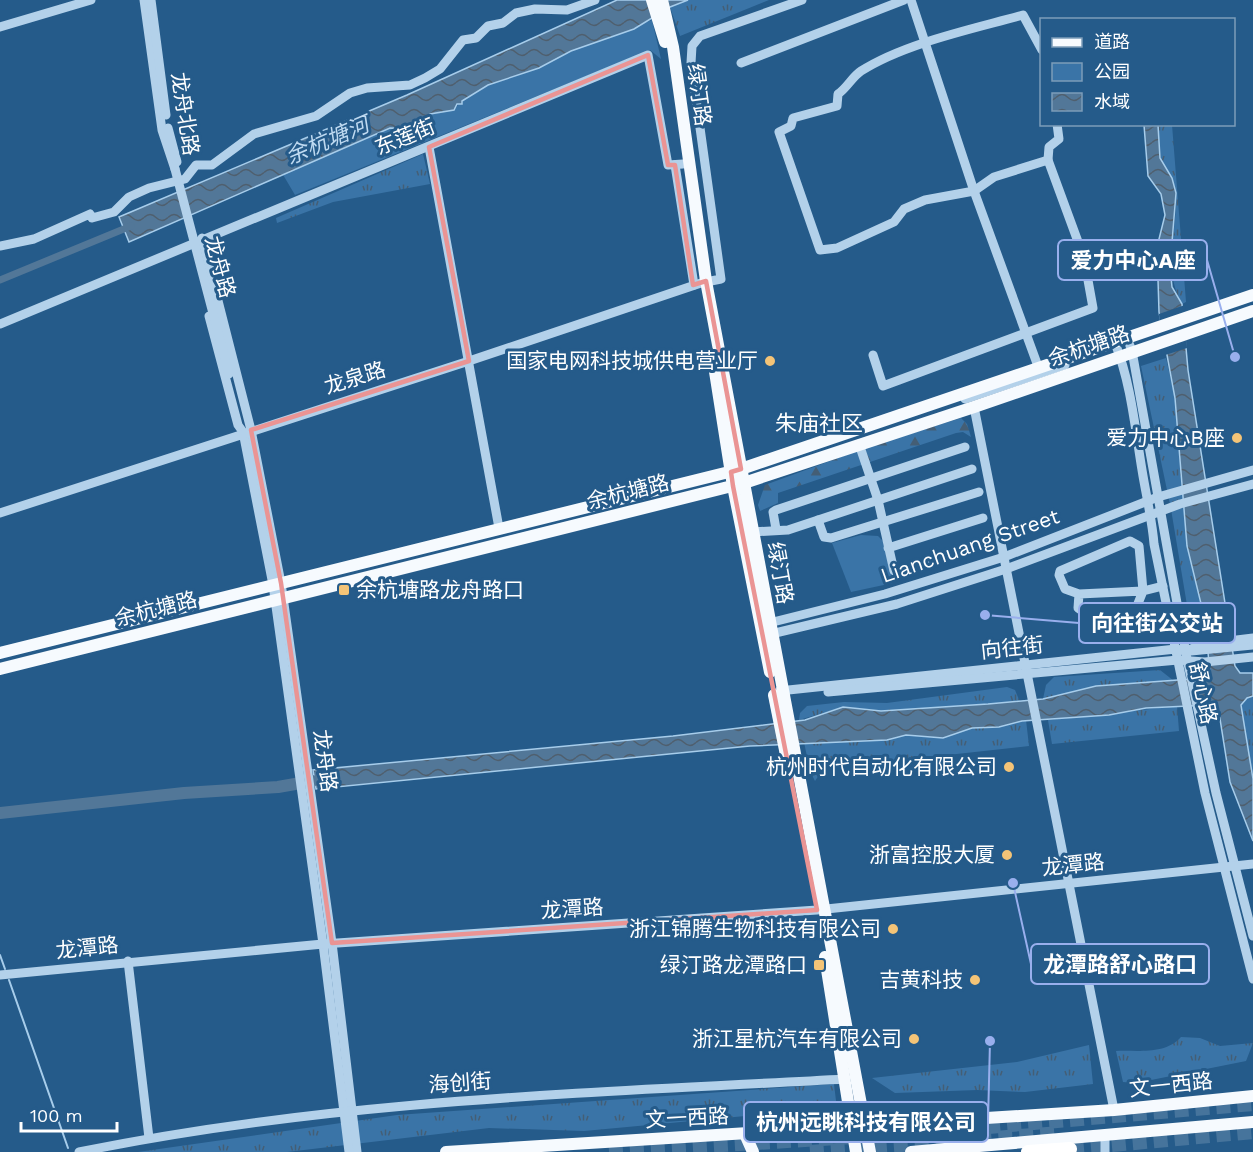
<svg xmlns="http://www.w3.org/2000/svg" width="1253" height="1152" viewBox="0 0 1253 1152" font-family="'Work Sans','Noto Sans SC',sans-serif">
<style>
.grass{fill:url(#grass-tufts)}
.forest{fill:url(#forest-firs)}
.green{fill:#3a74a7}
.water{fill:url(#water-waves);stroke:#a7cdeb;stroke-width:1.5}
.pier{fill:#255b8a}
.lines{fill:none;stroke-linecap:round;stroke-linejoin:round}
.stream{stroke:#a7cdeb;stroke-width:2}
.canal{stroke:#527798;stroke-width:7}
.river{stroke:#527798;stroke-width:12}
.highway-tunnel{stroke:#46749c;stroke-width:14;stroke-dasharray:14 7;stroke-linecap:butt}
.minor{stroke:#b3d1ea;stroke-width:9}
.major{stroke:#f6fafe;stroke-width:12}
.highway{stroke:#fff;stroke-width:14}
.minor-bridge{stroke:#b3d1ea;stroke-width:9}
.marked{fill:none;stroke:#ea9494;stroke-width:4.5;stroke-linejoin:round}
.poi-dot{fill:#f4c477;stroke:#255b8a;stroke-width:2}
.labels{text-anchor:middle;stroke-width:6;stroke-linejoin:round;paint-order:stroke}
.street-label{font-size:21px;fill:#fff;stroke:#255b8a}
.poi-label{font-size:21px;fill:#fff;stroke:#255b8a;text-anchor:end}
.water-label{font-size:22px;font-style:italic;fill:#bfdaf1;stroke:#255b8a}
.neighbourhood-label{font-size:22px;fill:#fff;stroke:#255b8a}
.leader{fill:none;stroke:#99afed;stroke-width:2}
.callout-dot{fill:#99afed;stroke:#255b8a;stroke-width:2}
.callout{fill:#255b8a;stroke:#99afed;stroke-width:2}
.callout-label{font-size:22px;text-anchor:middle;font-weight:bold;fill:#fff}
</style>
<defs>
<pattern id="grass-tufts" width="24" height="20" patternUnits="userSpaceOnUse" patternTransform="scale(1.5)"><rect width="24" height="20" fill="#3a74a7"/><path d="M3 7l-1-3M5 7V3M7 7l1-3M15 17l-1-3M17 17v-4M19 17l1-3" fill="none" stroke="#445e75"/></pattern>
<pattern id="forest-firs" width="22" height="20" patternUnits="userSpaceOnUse" patternTransform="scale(1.5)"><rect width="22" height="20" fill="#3a74a7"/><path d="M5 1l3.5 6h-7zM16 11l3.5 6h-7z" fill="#445e75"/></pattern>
<pattern id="water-waves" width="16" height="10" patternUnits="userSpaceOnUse" patternTransform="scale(1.5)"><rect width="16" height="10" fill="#527798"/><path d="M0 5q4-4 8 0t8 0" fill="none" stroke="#4f5f6e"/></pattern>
</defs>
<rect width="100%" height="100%" fill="#255b8a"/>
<g class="grass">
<polygon points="688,0 769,0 680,36 670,7"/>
<path d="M1158,125H1172L1186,302L1182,304C1162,268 1177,234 1176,195C1176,179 1164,171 1160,157C1157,147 1160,135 1158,125Z"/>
<polygon points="423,154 430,184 333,202 277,223 276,218"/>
<polygon points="1166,358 1175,398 1187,546 1207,629 1193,626 1187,605 1171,509 1141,366"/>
<polygon points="1160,670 1174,681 1096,686 1043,699 1046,685 1054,677"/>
<polygon points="1007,687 1015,690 1020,702 881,711 843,707 799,720 800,713 807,706 844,702 887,703"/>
<polygon points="1253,696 1253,779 1241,705 1247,698"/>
<polygon points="1177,706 1179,731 1052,744 1048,720"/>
<polygon points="1026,720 1029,746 829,768 823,769 815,781 810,771 804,742 887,740 905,735 943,738 972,728 999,727"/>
<path d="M1181,1037L1200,1038L1220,1046L1253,1043L1246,1061L1136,1083L1123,1082L1116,1051C1139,1050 1165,1055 1181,1037Z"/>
<polygon points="1089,1045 1093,1084 1025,1092 977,1090 895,1093 872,1078 1017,1062"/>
<polygon points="834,1084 836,1101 825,1113 767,1114 584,1131 489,1128 287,1152 138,1152 397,1115"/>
</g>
<polygon class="forest" points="961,418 967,424 971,437 963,432 956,433 778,493 778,503 760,511 758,505 765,485 868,447"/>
<g class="green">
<polygon points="652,20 661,59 650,50 295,195 282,173 390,128 418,130 430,114 454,110 461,101 488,85 539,68 571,51"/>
<polygon points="861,535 878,536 883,541 893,583 851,592 832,543"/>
</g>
<g class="water">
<polygon points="617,0 688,0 670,7 634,29 571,51 539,68 488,85 462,101 462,104 457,104 454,110 430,114 422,122 421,129 390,128 129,242 119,217 407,95"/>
<polygon points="1144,125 1158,125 1160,158 1172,178 1176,193 1170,267 1172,287 1182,304 1188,370 1235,666 1240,673 1253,673 1253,696 1247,698 1241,705 1253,779 1253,841 1230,782 1220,719 1217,709 1210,705 1146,708 1109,715 1022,721 999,727 972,728 943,738 906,735 887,740 750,746 316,789 313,770 673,736 805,720 843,707 881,711 988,704 1043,699 1096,686 1205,678 1210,674 1205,620 1187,546 1175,398 1159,312 1157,247 1165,215 1161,194 1148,176"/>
</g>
<polygon class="pier" points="1185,305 1187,348 1162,356 1159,314"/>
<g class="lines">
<g class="stream">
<polyline points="0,955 5,969"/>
<polyline points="9,980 68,1148"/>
</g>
<polyline class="canal" points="0,280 131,226"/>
<polyline class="river" points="0,813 184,793 278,787 312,781"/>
<g class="highway-tunnel">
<polyline points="1070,1149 1253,1132"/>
<polyline points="609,1152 919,1133 1253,1104"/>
<polyline points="810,1152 1059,1133"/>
</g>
<g class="minor">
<polyline points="144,0 162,130 175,169"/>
<polyline points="151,0 166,115"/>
<polyline points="911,0 974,191 1039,369"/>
<polyline points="0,27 91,0"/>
<polyline points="741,63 904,0"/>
<polyline points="168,128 177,162"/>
<polyline points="429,147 499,528"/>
<polyline points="1048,160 1049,147 1059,139 1057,124"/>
<polyline points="675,165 694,285"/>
<polyline points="202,238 251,430 281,583 332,943 357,1152"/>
<polyline points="0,246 34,239 90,214 92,218 114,212 129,197 149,188 185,179 196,165 212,165 254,134 316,116 350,93 367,88 410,85 425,78 440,69 463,40 476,38 488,26 503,23 516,13 535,9 567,10 595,0"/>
<polyline points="209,316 238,425 243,432 273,585 323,944 349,1152"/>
<polyline points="0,324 648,55 668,165 683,164"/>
<polyline points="1127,338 1132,351 1187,659 1216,793 1253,936"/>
<path d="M1115,343C1131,383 1135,428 1142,470C1146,495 1152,519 1154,544L1205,793L1253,979"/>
<path d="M873,355L883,386L1093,308L1084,258L1048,160L994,177L974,191L925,200L904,209L894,222L837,248L820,250L779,132L791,126L793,118L837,106L838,94C847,88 852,77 861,71C905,43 973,29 1023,15L1042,50"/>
<polyline points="965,399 1065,365"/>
<polyline points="974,407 1114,1110"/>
<polyline points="859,444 878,500 894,571 900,572 985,543"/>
<polyline points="0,513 469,361 701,283 721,279 691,63 692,46 700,36 802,0"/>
<polyline points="818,520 824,537 831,538 979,492"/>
<polyline points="776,529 773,512 776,510 965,447"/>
<polyline points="752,532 788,530 972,469"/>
<polyline points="888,548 983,518"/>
<polyline points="1079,594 1143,591 1137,606 1143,612 1094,619 1078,608 1079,594 1065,589 1059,575 1060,571 1130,541 1139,546 1143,591 1163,586"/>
<polyline points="769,623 885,594 1004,557 1158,497 1253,470"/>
<polyline points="771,634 897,604 1006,569 1180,504 1253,484"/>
<polyline points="1191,651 1253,645"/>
<polyline points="779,691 1176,649 1186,651 1204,644 1253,638"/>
<polyline points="828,692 1178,660 1205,662 1253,657"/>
<polyline points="128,961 149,1138"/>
<polyline points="0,975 323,944 817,910 1253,864"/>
<polyline points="1105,1137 1105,1152"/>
<path d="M79,1152C332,1100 588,1093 846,1079"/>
</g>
<g class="major">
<polyline points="652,0 665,42"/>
<polyline points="662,0 673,47 706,281 870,1152"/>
<polyline points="713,359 733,486 770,672"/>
<polyline points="0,653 741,469 1253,295"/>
<polyline points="0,669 744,483 974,407 1253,311"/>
<polyline points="774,695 787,760"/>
<polyline points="825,957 856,1152"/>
<polyline points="745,1134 753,1152"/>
<polyline points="446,1152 1114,1110 1253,1096"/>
<polyline points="911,1152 1253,1122"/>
</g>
<polyline class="highway" points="1028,1152 1070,1149"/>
<polyline class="minor-bridge" points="175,169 229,374"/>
</g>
<path class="marked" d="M648,55L668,165H675L693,285L706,281L741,469L731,472L733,486L817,910L332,943L281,583L251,430L469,361L429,147Z"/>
<g class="poi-dot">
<circle cx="770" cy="361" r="6"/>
<circle cx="1237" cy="438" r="6"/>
<rect x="338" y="584" width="12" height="12" rx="3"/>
<circle cx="1009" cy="767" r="6"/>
<circle cx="1007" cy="855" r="6"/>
<circle cx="893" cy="929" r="6"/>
<rect x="813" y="959" width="12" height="12" rx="3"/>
<circle cx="975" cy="980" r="6"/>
<circle cx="914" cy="1039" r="6"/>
</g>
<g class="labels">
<g class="street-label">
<text transform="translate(699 95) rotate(82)" y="7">绿汀路</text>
<text transform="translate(185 114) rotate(81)" y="7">龙舟北路</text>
<text transform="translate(405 137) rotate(-22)" y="7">东莲街</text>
<text transform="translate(220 267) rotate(75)" y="7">龙舟路</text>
<text transform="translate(1089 346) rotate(-19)" y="7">余杭塘路</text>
<text transform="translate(355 378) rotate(-17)" y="7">龙泉路</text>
<text transform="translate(628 492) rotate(-14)" y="7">余杭塘路</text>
<text transform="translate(970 546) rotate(-19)" y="7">Lianchuang Street</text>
<text transform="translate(780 573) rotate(80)" y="7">绿汀路</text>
<text transform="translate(156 609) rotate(-14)" y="7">余杭塘路</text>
<text transform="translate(1012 648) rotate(-6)" y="7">向往街</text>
<text transform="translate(1203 693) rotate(78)" y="7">舒心路</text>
<text transform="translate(325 761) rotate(82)" y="7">龙舟路</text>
<text transform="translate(1073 865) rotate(-6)" y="7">龙潭路</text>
<text transform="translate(572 909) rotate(-4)" y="7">龙潭路</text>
<text transform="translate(87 948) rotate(-6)" y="7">龙潭路</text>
<text transform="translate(460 1083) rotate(-4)" y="7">海创街</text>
<text transform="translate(1171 1085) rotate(-6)" y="7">文一西路</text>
<text transform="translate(687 1118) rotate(-3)" y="7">文一西路</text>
</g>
<g class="poi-label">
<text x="758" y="368">国家电网科技城供电营业厅</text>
<text x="1225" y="445">爱力中心B座</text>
<text x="356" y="597" text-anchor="start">余杭塘路龙舟路口</text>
<text x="997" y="774">杭州时代自动化有限公司</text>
<text x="995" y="862">浙富控股大厦</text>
<text x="881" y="936">浙江锦腾生物科技有限公司</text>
<text x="807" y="972">绿汀路龙潭路口</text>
<text x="963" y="987">吉黄科技</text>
<text x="902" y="1046">浙江星杭汽车有限公司</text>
</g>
<g class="water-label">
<text transform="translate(327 140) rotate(-23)" y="8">余杭塘河</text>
</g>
<g class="neighbourhood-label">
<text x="819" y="431">朱庙社区</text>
</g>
</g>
<path class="leader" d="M1235 357L1207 260M985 615L1079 623M1013 883L1031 964M990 1041L988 1122"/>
<g class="callout-dot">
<circle cx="1235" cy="357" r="6"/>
<circle cx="985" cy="615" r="6"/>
<circle cx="1013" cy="883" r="6"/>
<circle cx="990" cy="1041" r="6"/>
</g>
<g class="callout">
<rect x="1058" y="240" width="149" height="40" rx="6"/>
<rect x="1079" y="603" width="156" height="40" rx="6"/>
<rect x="1031" y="944" width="178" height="40" rx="6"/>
<rect x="744" y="1102" width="244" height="40" rx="6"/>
</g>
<g class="callout-label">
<text x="1133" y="268">爱力中心A座</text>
<text x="1157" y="631">向往街公交站</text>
<text x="1120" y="972">龙潭路舒心路口</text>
<text x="866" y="1130">杭州远眺科技有限公司</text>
</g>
<rect x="1040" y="18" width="195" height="108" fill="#255b8a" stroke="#7c9db9" stroke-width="1.5"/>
<rect x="1052" y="38" width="30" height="9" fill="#f6fafe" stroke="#7c9db9" stroke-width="1.5"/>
<text x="1094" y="48" font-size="18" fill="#ffffff">道路</text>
<rect x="1052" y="63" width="30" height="18" fill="#3a74a7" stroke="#7c9db9" stroke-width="1.5"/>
<text x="1094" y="78" font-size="18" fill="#ffffff">公园</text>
<rect x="1052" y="93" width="30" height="18" fill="url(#water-waves)" stroke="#7c9db9" stroke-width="1.5"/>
<text x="1094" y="108" font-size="18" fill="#ffffff">水域</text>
<path d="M21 1122v9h96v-9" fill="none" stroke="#ffffff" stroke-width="3"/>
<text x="30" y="1122" font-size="18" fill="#ffffff" stroke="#255b8a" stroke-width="4.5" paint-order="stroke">100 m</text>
</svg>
